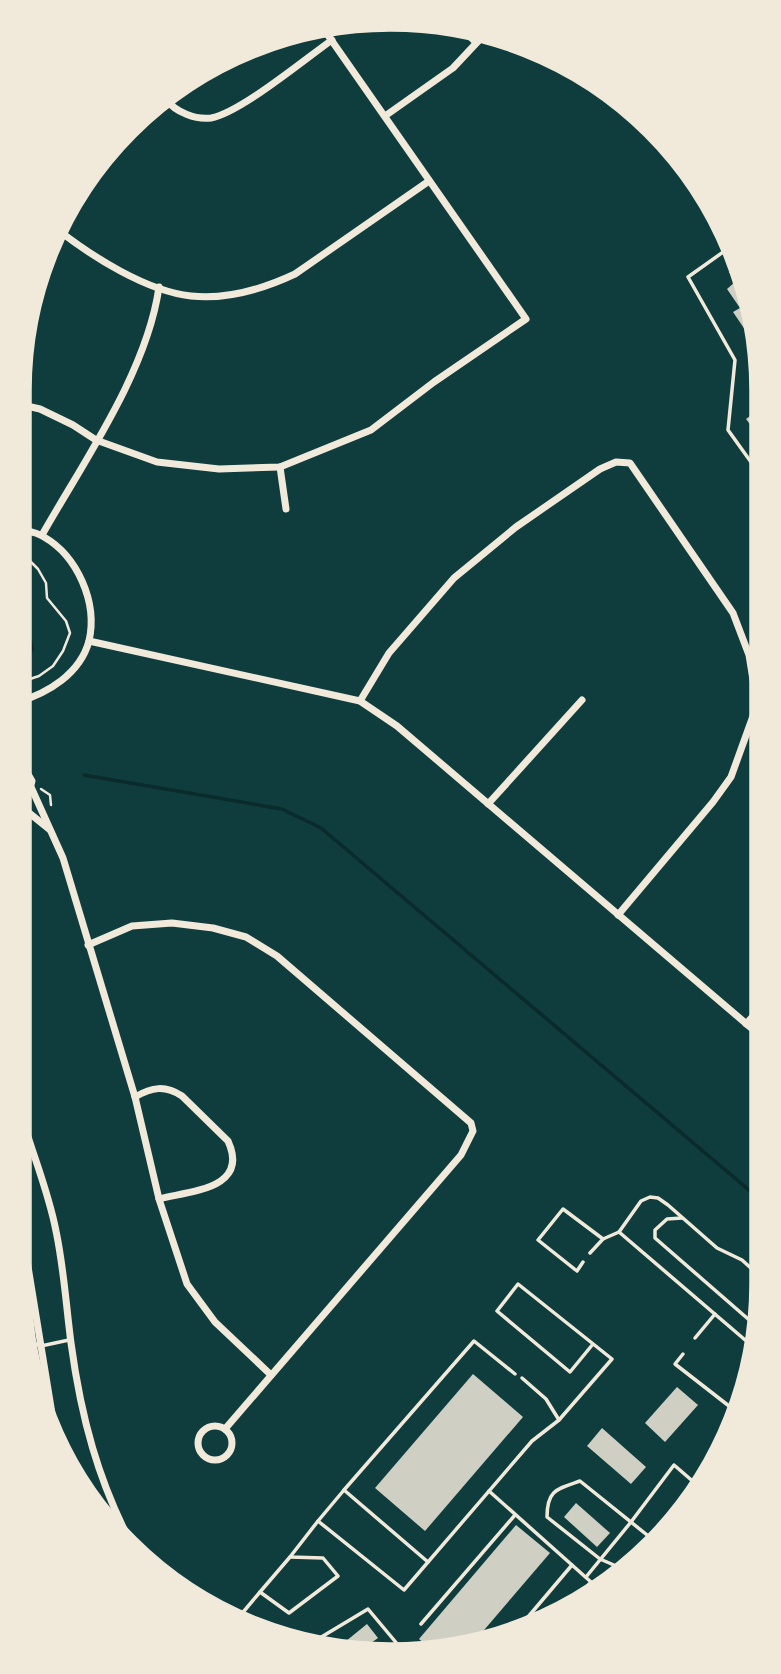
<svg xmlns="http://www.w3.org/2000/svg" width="781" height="1674" viewBox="0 0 781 1674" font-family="Literata,serif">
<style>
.water{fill:#0a2a2b}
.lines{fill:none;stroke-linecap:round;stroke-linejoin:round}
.stream{stroke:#0a2a2b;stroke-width:3.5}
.building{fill:#cfcfc3}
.path{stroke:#f1e9da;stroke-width:2.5}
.service{stroke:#f1e9da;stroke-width:3.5}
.minor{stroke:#f1e9da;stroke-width:7}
.rim{fill:none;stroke:#f1e9da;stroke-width:3.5}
</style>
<rect width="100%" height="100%" fill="#0f3d3e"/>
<g class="water">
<path d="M21,574L31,582C29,594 24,600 18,610V576Z"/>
<path d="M18,613C21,628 34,636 34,650L25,661L18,665Z"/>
</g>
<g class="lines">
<polyline class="stream" points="84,775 282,809 321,828 763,1202"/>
</g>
<g class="building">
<polygon points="740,265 760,341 756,346 733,312 740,308 727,289 735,282 729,272"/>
<polygon points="760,409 761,423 752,427 746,419"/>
<polygon points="473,1374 523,1417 425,1531 375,1488"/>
<polygon points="677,1387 698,1405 665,1442 645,1423"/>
<polygon points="602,1428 646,1467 631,1484 587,1446"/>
<polygon points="576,1503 610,1533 597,1547 564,1517"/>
<polygon points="516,1525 550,1553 473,1643 435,1653 419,1639"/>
<polygon points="367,1624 378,1638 371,1643 378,1651 335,1650"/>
</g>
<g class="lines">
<g class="path">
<polyline points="18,683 39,676 53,666 63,651 70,633 66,621 47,598 46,583 38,569 26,557 23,540"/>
<polyline points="41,789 50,795 51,805"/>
</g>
<g class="service">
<polyline points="463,32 474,43"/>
<polyline points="733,245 688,277 735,360 728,430 761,476"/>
<polyline points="682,1218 667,1219 655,1230 655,1238 755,1325"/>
<polyline points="619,1232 751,1345"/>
<polyline points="603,1239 619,1232 641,1201 650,1197 658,1198 668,1205 717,1248 742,1260 763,1279"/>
<polyline points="583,1262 577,1271 538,1240 563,1209 603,1239 590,1253"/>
<polyline points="695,1338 715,1314"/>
<polyline points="27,1341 41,1346 69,1340"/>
<polyline points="683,1354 675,1364 738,1413"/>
<polyline points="522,1378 546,1399 559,1420"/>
<polyline points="489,1491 572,1565"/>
<polyline points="318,1521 344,1490"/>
<polyline points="428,1562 344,1490 474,1341 515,1374"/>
<path d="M623,1569L600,1559L547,1517C547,1490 557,1489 580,1481L657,1543"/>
<polyline points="586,1577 631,1522 674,1465 696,1484"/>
<polyline points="591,1582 598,1587"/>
<polyline points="260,1592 290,1557"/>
<polyline points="239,1617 260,1592 289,1613 338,1576 323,1558 290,1557 318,1521 404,1590 532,1441 559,1420 612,1359 518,1284 497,1311 570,1372 593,1344"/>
<polyline points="421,1624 515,1515"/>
<polyline points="517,1630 572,1565 591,1582 567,1610"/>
<polyline points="308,1645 368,1609 404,1652"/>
</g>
<g class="minor">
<path d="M167,100C175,112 196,120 211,118C240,113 305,59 332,40"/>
<polyline points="385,116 453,68 483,36"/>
<path d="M58,230C93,257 146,291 191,296C228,300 263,289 295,274L429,181"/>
<polyline points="18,404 40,409 73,425 96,440 157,462 219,469 280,467 371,430 434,382 526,319 325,31"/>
<polyline points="280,467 286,509"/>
<path d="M42,535C84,461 147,372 159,287"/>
<polyline points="89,641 360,701 397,726 763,1038"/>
<polyline points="360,701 389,653 454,578 516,527 600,469 616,462 630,463 733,613 749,655 757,705 731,777 713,802 618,915"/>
<path d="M18,702C48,693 80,674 89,641C98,602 77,556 44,537C37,532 26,531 18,529"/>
<polyline points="31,787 63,858 135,1097 159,1199 187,1284 215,1322 271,1375"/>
<polyline points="18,800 29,793 32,781 25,769 18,766"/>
<polyline points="18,804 49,829"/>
<polyline points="488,804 582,700"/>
<polyline points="88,945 132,926 172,923 213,928 246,937 277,956 471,1123 473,1131 461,1155 225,1429"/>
<polyline points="746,1024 763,1005"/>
<path d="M135,1097C152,1087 165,1085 182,1096L228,1141C250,1189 190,1191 159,1199"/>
<path d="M18,1103C29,1146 48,1188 56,1231C64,1269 66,1305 71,1343C81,1417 98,1481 133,1547"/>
<polyline points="18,1212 23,1236 56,1438"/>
<circle cx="215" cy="1443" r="17"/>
</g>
</g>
<path d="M0 0H781V1674H0ZM390 30H391A360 360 0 0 1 751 390V1284A360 360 0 0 1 391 1644H390A360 360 0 0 1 30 1284V390A360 360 0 0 1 390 30Z" fill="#f1e9da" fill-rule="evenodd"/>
<path class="rim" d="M390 30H391A360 360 0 0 1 751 390V1284A360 360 0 0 1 391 1644H390A360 360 0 0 1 30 1284V390A360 360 0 0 1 390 30Z"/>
</svg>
